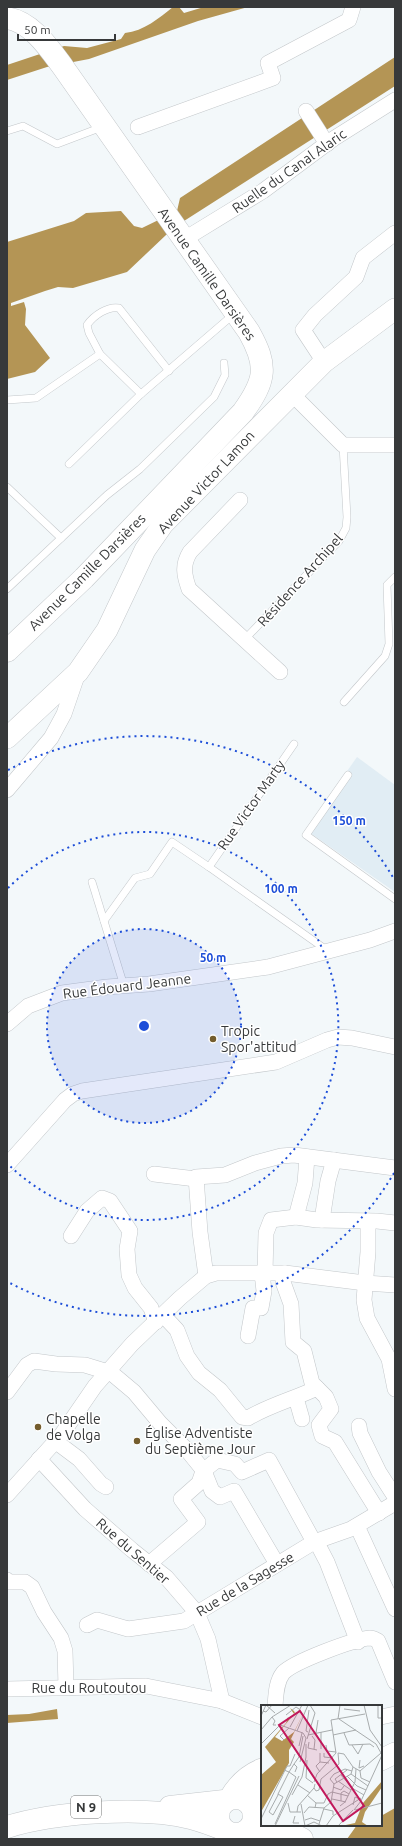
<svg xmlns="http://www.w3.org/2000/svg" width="402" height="1846" viewBox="0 0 402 1846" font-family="Ubuntu,sans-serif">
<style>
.built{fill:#e1edf4}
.water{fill:#b49555}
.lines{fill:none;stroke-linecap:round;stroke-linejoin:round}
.lane-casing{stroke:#c3c7ca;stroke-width:8}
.street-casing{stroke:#c3c7ca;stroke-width:16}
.secondary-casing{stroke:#c3c7ca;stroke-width:22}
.primary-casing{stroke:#c3c7ca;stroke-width:23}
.lane{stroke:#fff;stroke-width:7}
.street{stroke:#fff;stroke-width:15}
.secondary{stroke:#fff;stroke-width:21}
.primary{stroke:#fff;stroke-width:22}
.ring{fill:none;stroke:#1d4ed8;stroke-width:2;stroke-dasharray:2 4}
.poi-dot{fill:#745d2d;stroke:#fff;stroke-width:1.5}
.labels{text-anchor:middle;stroke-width:3;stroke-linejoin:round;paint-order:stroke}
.shield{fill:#fff;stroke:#737475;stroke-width:1}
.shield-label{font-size:13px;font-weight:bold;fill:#37393a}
.street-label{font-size:14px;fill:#37393a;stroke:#fff}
.poi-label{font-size:14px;fill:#37393a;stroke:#fff;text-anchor:start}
.inset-road{fill:none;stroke:#a8acad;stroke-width:1}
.view{fill:#c2185b;fill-opacity:0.15;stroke:#c2185b;stroke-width:2}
.inset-edge{fill:none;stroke:#37393a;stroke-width:2}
.centre{fill:#1d4ed8;stroke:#fff;stroke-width:2}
.ring-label{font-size:12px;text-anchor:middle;font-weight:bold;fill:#1d4ed8;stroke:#fff;stroke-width:3;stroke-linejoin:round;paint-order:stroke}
</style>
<rect width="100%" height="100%" fill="#f3f8fa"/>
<polygon class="built" points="357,757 395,785 395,892 306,830"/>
<g class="water">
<path d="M173,7H179L184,13L204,7H248L198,21L89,59L47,67L7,80V65L64,46L87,48L121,39L125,33C144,31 159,18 173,7Z"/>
<polygon points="395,57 395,86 184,221 166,235 127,272 73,288 58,287 45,291 11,303 11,306 24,302 26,309 25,325 50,358 35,372 7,379 7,242 74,221 86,213 121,211 134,226 142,228 177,211 180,198"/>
<polygon points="57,1709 58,1719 7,1723 7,1715 29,1714"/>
<polygon points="395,1808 395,1839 347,1839 357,1825 381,1825 381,1816"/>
</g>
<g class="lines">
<defs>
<g id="lane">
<polyline points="7,131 23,126 57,144 102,127"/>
<path d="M100,354L89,333L87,325C94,315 108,306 119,308L169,371"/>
<polyline points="7,400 36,398 100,354 141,394"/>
<polyline points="69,464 141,394 234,314"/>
<polyline points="7,487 61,538"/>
<polyline points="7,589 107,495 140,469 214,397 225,375 224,363"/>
<polyline points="245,639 339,541 346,528 347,517 343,445"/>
<polyline points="344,702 385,656 389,644 387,585 395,577"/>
<polyline points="294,744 209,867 328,951"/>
<polyline points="348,775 306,835 395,899"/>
<polyline points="92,882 104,921"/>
<polyline points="124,986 104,921 135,878 150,874 172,842 209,867"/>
</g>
<g id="street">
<polyline points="306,111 327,144"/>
<polyline points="138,127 273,78 268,63 349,20 353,7"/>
<polyline points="183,240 263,191 333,139 395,100"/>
<polyline points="324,362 303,330 315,315 356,277 363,258 395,233"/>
<polyline points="291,393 343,445 395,445"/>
<path d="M240,500L190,552C182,565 184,575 189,589L280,672"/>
<polyline points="7,790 51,738 64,714 78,673"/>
<polyline points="7,1024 28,1006 62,993 107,987 149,984 268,967 370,940 395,931"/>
<polyline points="7,1165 65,1100 73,1094 82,1091 276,1062 327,1040 338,1037 352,1038 395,1047"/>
<polyline points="154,1174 196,1179"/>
<polyline points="296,1217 305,1183 307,1157"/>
<polyline points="322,1220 328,1181 334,1160"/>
<polyline points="368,1221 368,1252 364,1300 367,1318 389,1359 395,1389"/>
<polyline points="71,1236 87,1211 102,1198 110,1201 130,1231 127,1249 129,1275 135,1288 151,1308 156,1322"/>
<polyline points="265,1273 266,1233 271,1220 296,1217 317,1220 377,1221 395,1223"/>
<polyline points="285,1273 283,1282 291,1304 293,1342 304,1351 312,1383 326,1397 331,1409 319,1425 322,1436 335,1442 379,1513"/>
<polyline points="206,1276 200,1232 196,1177 225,1175 255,1163 281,1156 294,1155 395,1168"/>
<path d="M163,1315L177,1330L187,1356L199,1373L220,1390L242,1417L248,1418C270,1405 294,1399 317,1388"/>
<polyline points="248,1336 253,1308 261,1308 264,1291 262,1273"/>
<polyline points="109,1371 134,1392 160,1423 187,1450 204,1471 212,1491 220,1497 234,1491 277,1564"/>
<polyline points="7,1392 27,1365 34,1361 56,1364 85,1365 108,1372"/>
<polyline points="296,1398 302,1419"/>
<polyline points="359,1426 360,1433 379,1472 395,1497"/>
<polyline points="55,1441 79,1459 101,1484 106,1487"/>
<polyline points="39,1459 85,1509 132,1550 166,1577 197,1613 208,1639 222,1701"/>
<polyline points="7,1495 62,1434 95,1386 132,1344 180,1298 206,1276 216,1273 285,1273 365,1283 395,1285"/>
<polyline points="357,1526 395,1609"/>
<polyline points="316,1541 327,1562 358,1642"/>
<polyline points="149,1564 198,1522 181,1499 199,1483 203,1471 217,1460 235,1464 242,1472 269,1460 314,1542"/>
<polyline points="7,1580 9,1582 25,1582 32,1587 44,1612 61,1638 65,1651 66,1687"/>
<polyline points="87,1625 97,1620 128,1629 184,1621 314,1542 351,1529 395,1503"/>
<polyline points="7,1689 146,1686 222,1701 262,1717"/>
<path d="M275,1706C276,1695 276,1682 283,1673C293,1662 354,1639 370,1638C373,1638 376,1640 378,1641L395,1682"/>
<polyline points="381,1717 395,1714"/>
</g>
<g id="secondary">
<polyline points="7,738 78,672 107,630 145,550 163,524 324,362 395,309"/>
<polyline points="381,1760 395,1753"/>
<path d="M229,1799C237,1785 247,1775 262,1769"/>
<polyline points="251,1806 256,1793 262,1783"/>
</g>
<g id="primary">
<path d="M7,18C32,22 49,48 63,67L249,332C268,366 266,380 243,412L84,578L7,651"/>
<circle cx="236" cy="1816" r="18"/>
<polyline points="170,1807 224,1801"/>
<polyline points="275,1825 302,1839"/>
<path d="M7,1827C54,1812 144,1806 191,1818C202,1821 213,1825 223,1829"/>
<polyline points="243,1833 278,1839"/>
</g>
</defs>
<use href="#lane" class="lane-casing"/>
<use href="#street" class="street-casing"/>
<use href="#secondary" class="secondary-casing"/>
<use href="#primary" class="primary-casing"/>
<use href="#lane" class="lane"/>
<use href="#street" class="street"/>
<use href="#secondary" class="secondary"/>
<use href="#primary" class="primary"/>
</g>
<circle cx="144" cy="1026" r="97" fill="#1d4ed8" fill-opacity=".12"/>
<g class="ring">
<circle cx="144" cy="1026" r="97"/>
<path d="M8 888A194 194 0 1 1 8 1164"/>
<path d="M394 1173A290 290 0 0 1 8 1282M8 770A290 290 0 0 1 394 879"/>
</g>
<g class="poi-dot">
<circle cx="213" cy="1039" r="4"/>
<circle cx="38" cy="1427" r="4"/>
<circle cx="137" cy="1441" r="4"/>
</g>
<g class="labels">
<rect class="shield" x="71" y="1796" width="30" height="22" rx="3"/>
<g class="shield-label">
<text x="86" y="1812">N 9</text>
</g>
<g class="street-label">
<text transform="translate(289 171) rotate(-35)" y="5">Ruelle du Canal Alaric</text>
<text transform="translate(207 274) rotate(55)" y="5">Avenue Camille Darsières</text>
<text transform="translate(206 482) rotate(-47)" y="5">Avenue Victor Lamon</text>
<text transform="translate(87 572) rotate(-45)" y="5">Avenue Camille Darsières</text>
<text transform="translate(300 580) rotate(-48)" y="5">Résidence Archipel</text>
<text transform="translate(251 805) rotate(-55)" y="5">Rue Victor Marty</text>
<text transform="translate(127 986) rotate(-7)" y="5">Rue Édouard Jeanne</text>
<text transform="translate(133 1551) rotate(41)" y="5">Rue du Sentier</text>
<text transform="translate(245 1584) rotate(-31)" y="5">Rue de la Sagesse</text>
<text x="89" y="1693">Rue du Routoutou</text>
</g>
<g class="poi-label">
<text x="221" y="1036">Tropic<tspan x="221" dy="16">Spor'attitud</tspan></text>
<text x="46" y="1424">Chapelle<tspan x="46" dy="16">de Volga</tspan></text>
<text x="145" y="1438">Église Adventiste<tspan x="145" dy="16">du Septième Jour</tspan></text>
</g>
</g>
<g transform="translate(261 1705)">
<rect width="121" height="121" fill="#f3f8fa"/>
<path d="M29,3L33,6L34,8L38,3L14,32L21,36L33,27L45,3L30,34L33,37L28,45V58L0,107V70L15,57L4,42L25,18L27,12L28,14L33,9ZM121,76V82L104,107L101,117L107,121H80L94,118L102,98Z" fill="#b49555"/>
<path class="inset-road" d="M5,0L14,8M103,0L109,25L121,42M117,0V13H121M83,4L99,6M2,6L5,7L11,0M25,10L35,2L38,4M0,11L5,0M11,12L14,16L12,20H15M77,14L79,0M29,22L41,0M0,25L11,12L30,0M36,26L47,0M47,27L45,26L48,5M60,27V44M55,28L57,15M83,28L88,40L109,39L113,42M47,30L71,25M72,30L95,25M51,31L54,35L53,44M46,34L54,8L49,0M23,35L19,31L28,23M48,37L47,43L56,45M0,39L19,20L42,28L45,33L39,57M65,40L66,46L75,47M91,40L97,49L102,39M38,41L41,28M59,48V57L68,58M63,48V52L72,53M77,48L83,49L92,62M46,55L45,73L52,78M99,55L98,63L103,61M99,66L100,73L109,77M34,67L36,62L33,59L38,52L42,31M59,67L55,61L59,57M90,69L107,81M80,70L91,83L103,90M86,71L96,81L105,85M77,76L90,85M53,77L56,69L75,48L70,15L104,9M76,77L74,74L86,65M73,79L69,74L73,69L84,64L91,66M37,80L49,88M72,82L80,85L83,81M53,83L55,86L58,85L60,74L78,59L77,48M71,87L87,91M17,89L22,92L12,110L8,107L17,90V89L28,67L23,65M31,90L41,72L45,52V39M46,90L55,98M71,94L85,97M80,96V88L83,86L88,89M27,98L29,107H36M40,99L44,121M92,100L94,92L99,94M79,101L84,97L94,77L95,64M54,103L55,98H63L67,89L71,87M63,104L72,106V110M93,105L100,96L121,50M94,105L121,98M40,107H36L37,101L53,83L54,79M43,108L48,102L63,103M34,111L32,118H38M0,114L26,61H29L34,49M44,115L50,113L59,116M14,119L35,72L28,67L33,59M58,119L63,103L70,97L73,79L90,69L92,62L99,66L120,48L115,39L78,14M14,121L38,71M44,121L53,117L61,121M65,121L72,111L100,93M77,121L92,105"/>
<path class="view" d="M39,6L103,101L82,116L18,20Z"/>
<rect width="121" height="121" class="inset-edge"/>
</g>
<circle cx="144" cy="1026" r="6" class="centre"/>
<g class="ring-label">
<text x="349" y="825">150 m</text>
<text x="281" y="893">100 m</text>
<text x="213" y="962">50 m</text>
</g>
<rect width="402" height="1846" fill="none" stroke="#37393a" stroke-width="16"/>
<path d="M18 34v6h97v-6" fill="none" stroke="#37393a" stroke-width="2"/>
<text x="24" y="34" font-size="12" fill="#37393a" stroke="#ffffff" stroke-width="3" paint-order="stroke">50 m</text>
</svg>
